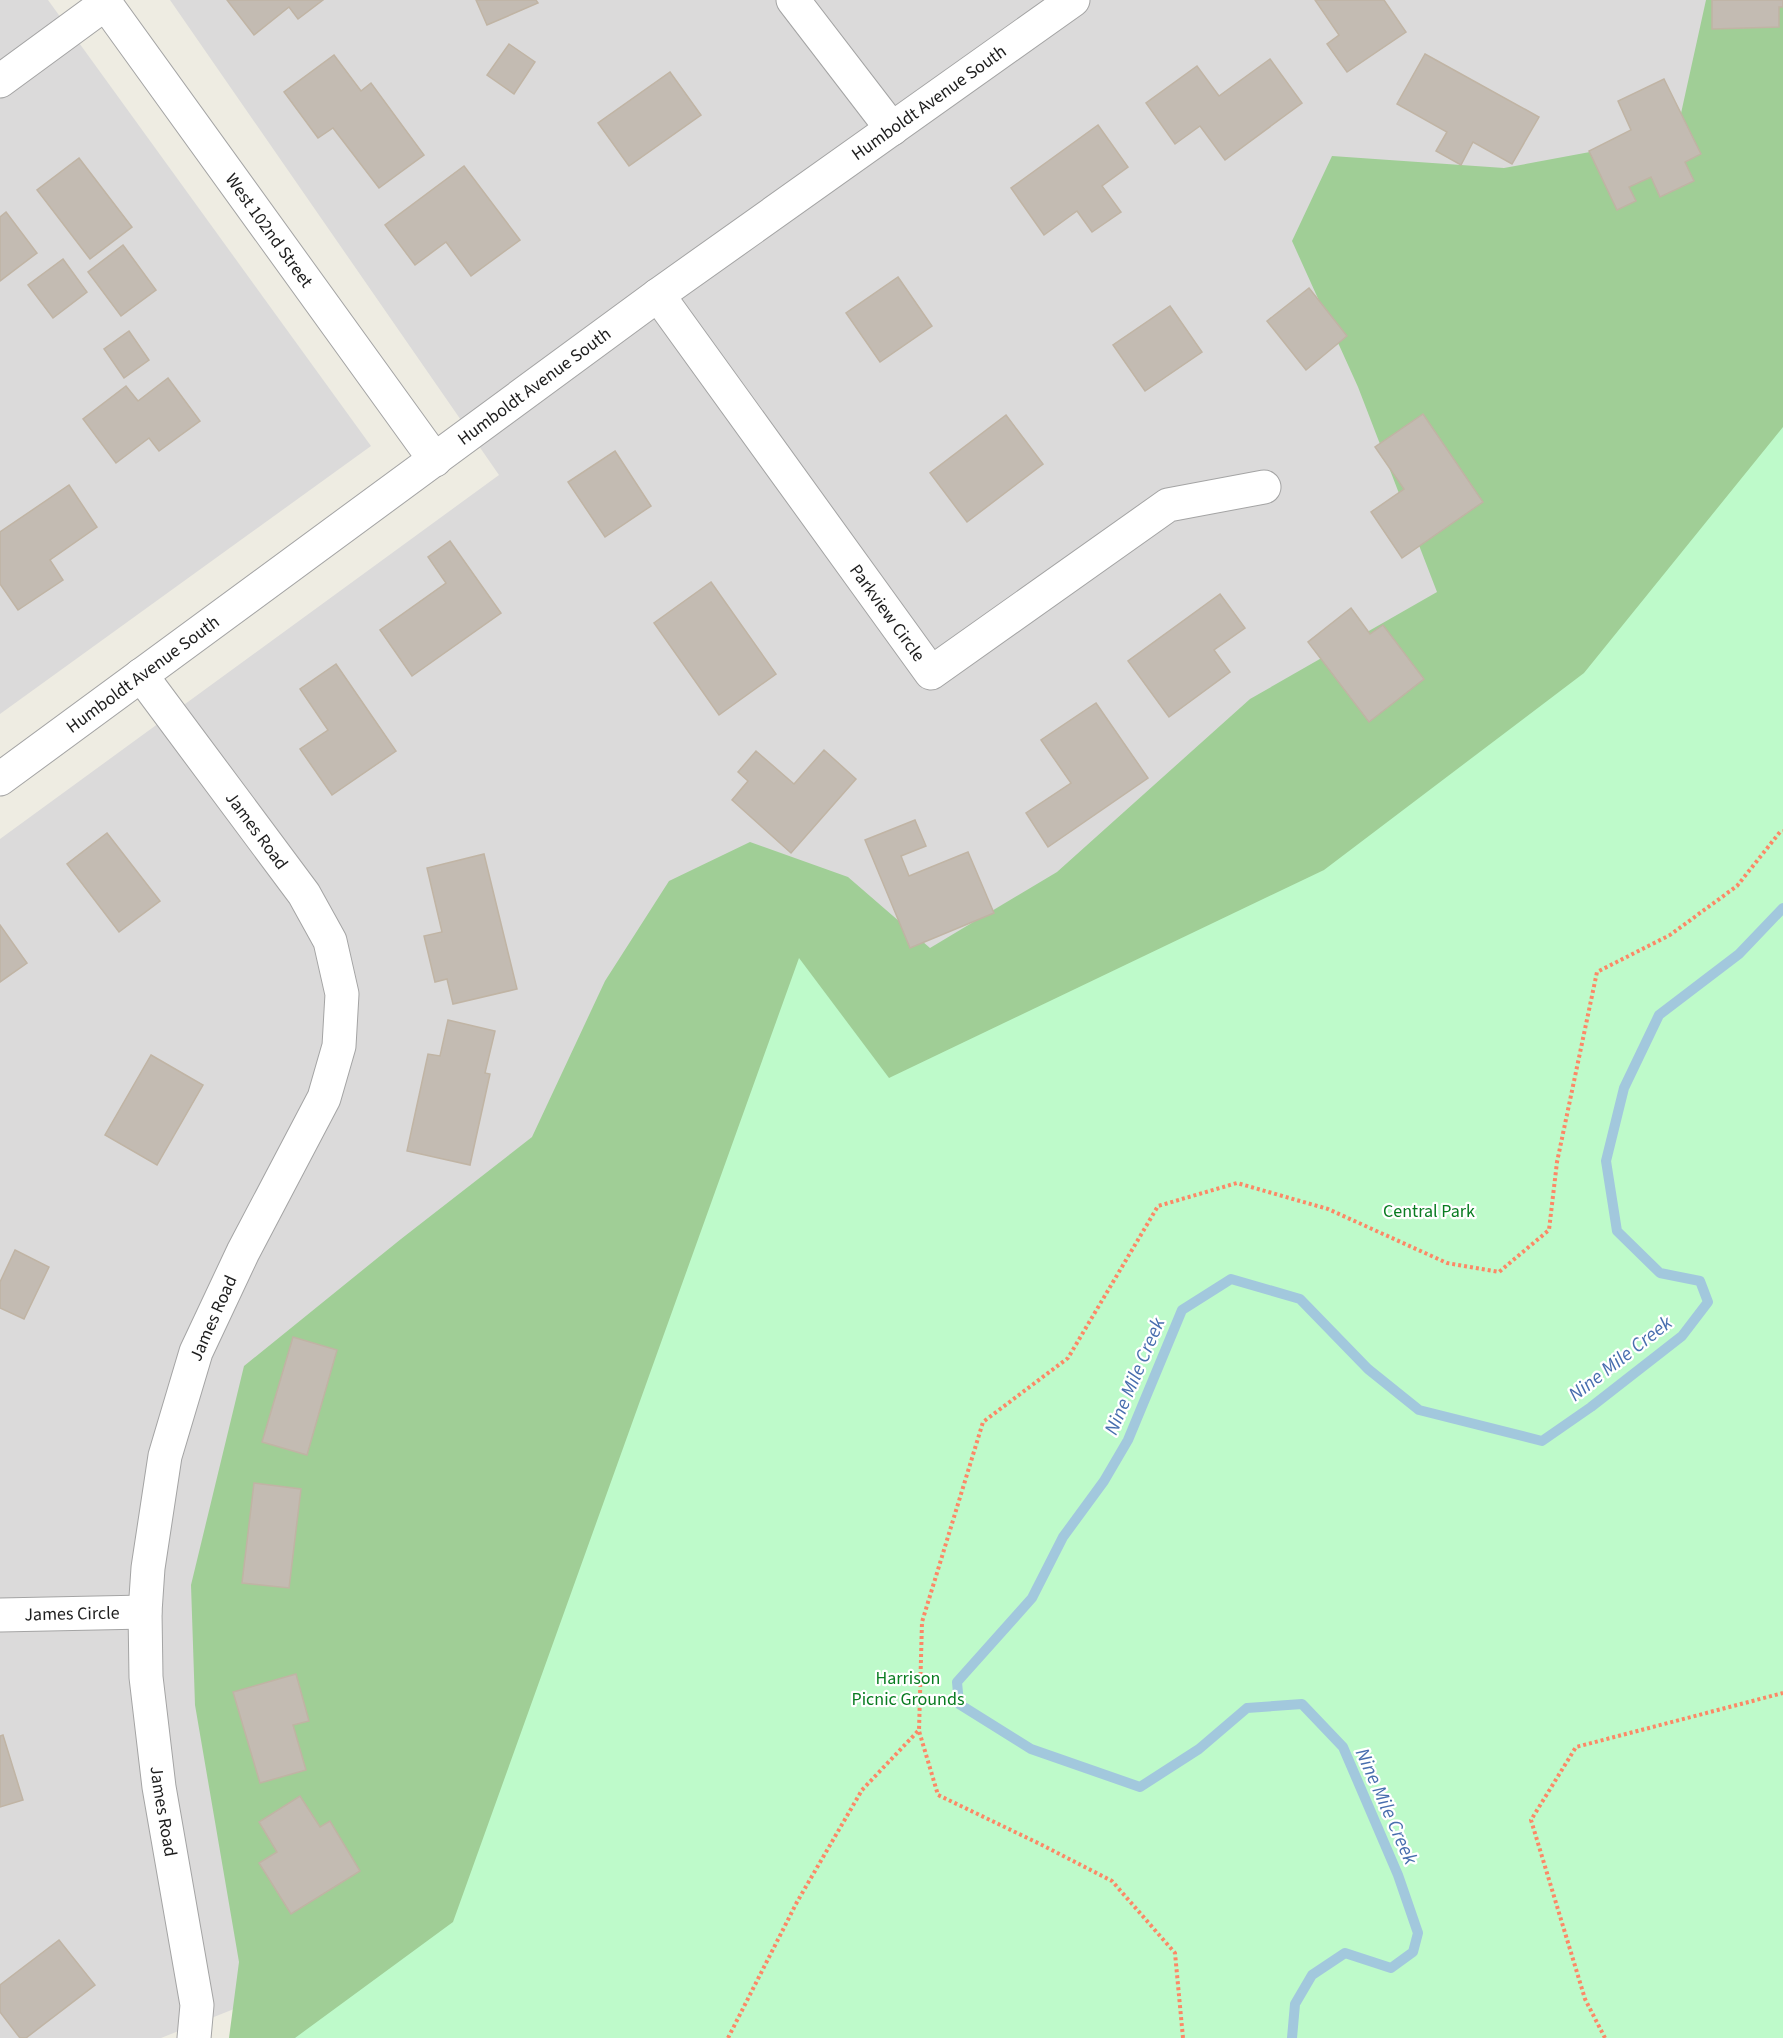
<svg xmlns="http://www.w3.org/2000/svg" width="1783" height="2038" viewBox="0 0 1783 2038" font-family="'Source Sans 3',sans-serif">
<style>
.residential{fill:#dbdada}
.forest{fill:#a0ce96}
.park{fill:#befaca}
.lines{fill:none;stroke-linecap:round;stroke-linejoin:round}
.stream{stroke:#a2c8dd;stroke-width:10}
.building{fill:#c3bbb2;stroke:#c0b4a4;stroke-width:1.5}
.minor-casing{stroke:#a4a4a4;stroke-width:35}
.tertiary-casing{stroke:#a4a4a4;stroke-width:35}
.path{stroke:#fc8866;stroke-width:4;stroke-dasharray:3 3;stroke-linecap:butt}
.minor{stroke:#fff;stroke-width:33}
.tertiary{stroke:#fff;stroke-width:33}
.labels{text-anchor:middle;stroke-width:4.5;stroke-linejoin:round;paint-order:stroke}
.street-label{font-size:18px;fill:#1d1d1d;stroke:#fff}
.park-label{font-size:18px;fill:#097c21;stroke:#fff}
.water-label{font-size:20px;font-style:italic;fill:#486eae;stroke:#fff}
</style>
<rect width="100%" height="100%" fill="#eeece2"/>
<g class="residential">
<polygon points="0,0 48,0 371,446 0,714"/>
<polygon points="170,0 1783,0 1783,427 453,1922 161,2038 0,2038 0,839 499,475"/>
</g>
<polygon class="forest" points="1706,0 1783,0 1783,2038 229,2038 239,1962 195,1705 191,1585 244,1366 401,1239 532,1137 605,981 669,881 750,842 848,877 930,948 1057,872 1250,699 1437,592 1358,387 1292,241 1332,156 1504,168 1676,136"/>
<polygon class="park" points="1783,427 1783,2038 295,2038 453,1922 799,958 889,1078 1324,870 1584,673"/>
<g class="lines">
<polyline class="stream" points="1292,2038 1295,2004 1312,1975 1345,1953 1391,1968 1413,1952 1418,1933 1398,1875 1343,1747 1302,1704 1247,1708 1199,1749 1140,1787 1031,1749 959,1704 957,1682 1032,1598 1063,1537 1104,1481 1128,1440 1182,1310 1231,1279 1300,1299 1368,1369 1419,1410 1542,1441 1591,1407 1682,1336 1708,1302 1700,1281 1660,1273 1617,1231 1606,1161 1624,1088 1659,1015 1739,954 1783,908"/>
</g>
<g class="building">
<polygon points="227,0 323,0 298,19 289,7 254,35"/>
<polygon points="476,0 536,0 538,3 487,25"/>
<polygon points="1315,0 1384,0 1406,32 1347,72 1327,44 1339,35"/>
<polygon points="1712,0 1783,0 1783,7 1779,7 1779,27 1712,29"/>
<polygon points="509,44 535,62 514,94 487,75"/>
<polygon points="1425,54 1539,117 1512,164 1473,142 1461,165 1436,151 1447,132 1397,104"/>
<polygon points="334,55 361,91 371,83 424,155 379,188 333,128 318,138 284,92"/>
<polygon points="1270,59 1302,103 1225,160 1200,126 1175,144 1146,103 1197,66 1219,96"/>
<polygon points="670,72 701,115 629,166 598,123"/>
<polygon points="1664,79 1701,154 1685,162 1694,181 1660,197 1651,177 1629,187 1636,201 1617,210 1589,151 1631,130 1618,101"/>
<polygon points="1098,125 1128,167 1102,186 1121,212 1092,232 1077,211 1044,235 1011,188"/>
<polygon points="79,158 132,227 90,259 37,190"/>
<polygon points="464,166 520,240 471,276 446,242 415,265 385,225"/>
<polygon points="6,212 37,253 0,281 0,217"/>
<polygon points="123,245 156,290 121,316 88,272"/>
<polygon points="63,259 87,292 53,318 28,285"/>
<polygon points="898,277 932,326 880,362 846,313"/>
<polygon points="1309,288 1347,336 1306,370 1267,321"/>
<polygon points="1170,306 1202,352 1145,391 1113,345"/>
<polygon points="129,331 149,360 124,378 104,349"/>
<polygon points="168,378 200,421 159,451 149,438 116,463 83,419 126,386 138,401"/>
<polygon points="1423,414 1483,502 1402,558 1371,512 1404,489 1375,447"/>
<polygon points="1006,415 1043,464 967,522 930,473"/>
<polygon points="615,451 651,506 605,537 568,482"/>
<polygon points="69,485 97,527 50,560 63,580 18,610 0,584 0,532"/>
<polygon points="450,541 501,613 412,676 380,630 446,583 428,557"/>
<polygon points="711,582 776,674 719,715 654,623"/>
<polygon points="1220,594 1245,628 1214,650 1230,672 1169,717 1128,661"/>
<polygon points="1351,608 1370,634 1383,625 1424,679 1369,722 1308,642"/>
<polygon points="336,664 396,751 332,795 300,749 328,730 300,689"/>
<polygon points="1096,703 1148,778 1048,847 1026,813 1071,783 1041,740"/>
<polygon points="824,750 856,779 791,853 732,800 748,781 738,772 756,751 794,784"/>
<polygon points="915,820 926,846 901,856 909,876 968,852 994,913 910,948 865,840"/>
<polygon points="107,833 160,901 119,932 67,864"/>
<polygon points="484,854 517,989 453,1004 447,979 435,982 424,936 442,932 427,868"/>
<polygon points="0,925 27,963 0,982"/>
<polygon points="448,1020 495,1031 485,1073 490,1074 470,1165 407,1151 428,1054 440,1056"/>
<polygon points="151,1055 203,1085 157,1165 105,1135"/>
<polygon points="15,1250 49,1267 24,1319 0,1308 0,1282"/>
<polygon points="293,1337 337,1350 307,1455 262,1442"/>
<polygon points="254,1483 301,1489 289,1588 242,1583"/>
<polygon points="296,1674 309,1721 293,1725 306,1770 260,1783 233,1692"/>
<polygon points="3,1735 23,1800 0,1807 0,1736"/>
<polygon points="300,1796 320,1827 330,1821 360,1871 291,1914 259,1863 277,1852 259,1822"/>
<polygon points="59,1940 95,1985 26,2038 20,2038 0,2012 0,1985"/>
</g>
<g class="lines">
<defs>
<g id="minor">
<path id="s1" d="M103,0L435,460"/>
<polyline points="793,0 892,129"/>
<polyline points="0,81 105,4"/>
<path id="s2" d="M658,295L931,673L1168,505L1264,487"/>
<path id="s3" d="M141,675L304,894L330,941L342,994L339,1046L324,1098L243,1252L196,1352L165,1456L148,1568L145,1612L146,1677L159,1787L197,2005L194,2038"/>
<path id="s4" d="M0,1615L145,1612"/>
</g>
<g id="tertiary">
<path id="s5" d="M0,779L658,295L1073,0"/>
</g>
</defs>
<use href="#minor" class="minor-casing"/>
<use href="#tertiary" class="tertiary-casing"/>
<g class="path">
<polyline points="728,2038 797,1902 862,1790 918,1731"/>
<polyline points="1183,2038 1175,1953 1112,1881 1042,1845 938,1795 919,1731 922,1622 983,1422 1068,1358 1158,1206 1237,1183 1328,1209 1447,1263 1499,1272 1549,1230 1557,1162 1597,972 1670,935 1737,886 1780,832 1783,831"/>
<polyline points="1605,2038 1585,1999 1531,1820 1576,1747 1783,1693"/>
</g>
<use href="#minor" class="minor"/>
<use href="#tertiary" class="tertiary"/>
</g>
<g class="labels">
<g class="street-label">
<text dy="6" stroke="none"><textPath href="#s5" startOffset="1149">Humboldt Avenue South</textPath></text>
<text dy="6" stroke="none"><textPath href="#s1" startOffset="284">West 102nd Street</textPath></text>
<text dy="6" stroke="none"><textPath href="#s5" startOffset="663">Humboldt Avenue South</textPath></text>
<text dy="6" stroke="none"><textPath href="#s2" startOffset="392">Parkview Circle</textPath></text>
<text dy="6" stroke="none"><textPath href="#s5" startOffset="177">Humboldt Avenue South</textPath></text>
<text dy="6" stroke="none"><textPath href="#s3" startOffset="194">James Road</textPath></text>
<text transform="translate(213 1318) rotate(-66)" y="6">James Road</text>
<text dy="6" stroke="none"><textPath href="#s4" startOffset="72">James Circle</textPath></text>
<text dy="6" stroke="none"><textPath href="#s3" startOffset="1238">James Road</textPath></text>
</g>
<g class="park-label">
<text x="1429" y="1217">Central Park</text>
<text x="908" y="1684">Harrison<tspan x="908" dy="21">Picnic Grounds</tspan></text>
</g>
<g class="water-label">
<text transform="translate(1620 1358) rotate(-38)" y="7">Nine Mile Creek</text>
<text transform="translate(1134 1376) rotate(-67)" y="7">Nine Mile Creek</text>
<text transform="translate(1387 1806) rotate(66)" y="7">Nine Mile Creek</text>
</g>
</g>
</svg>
